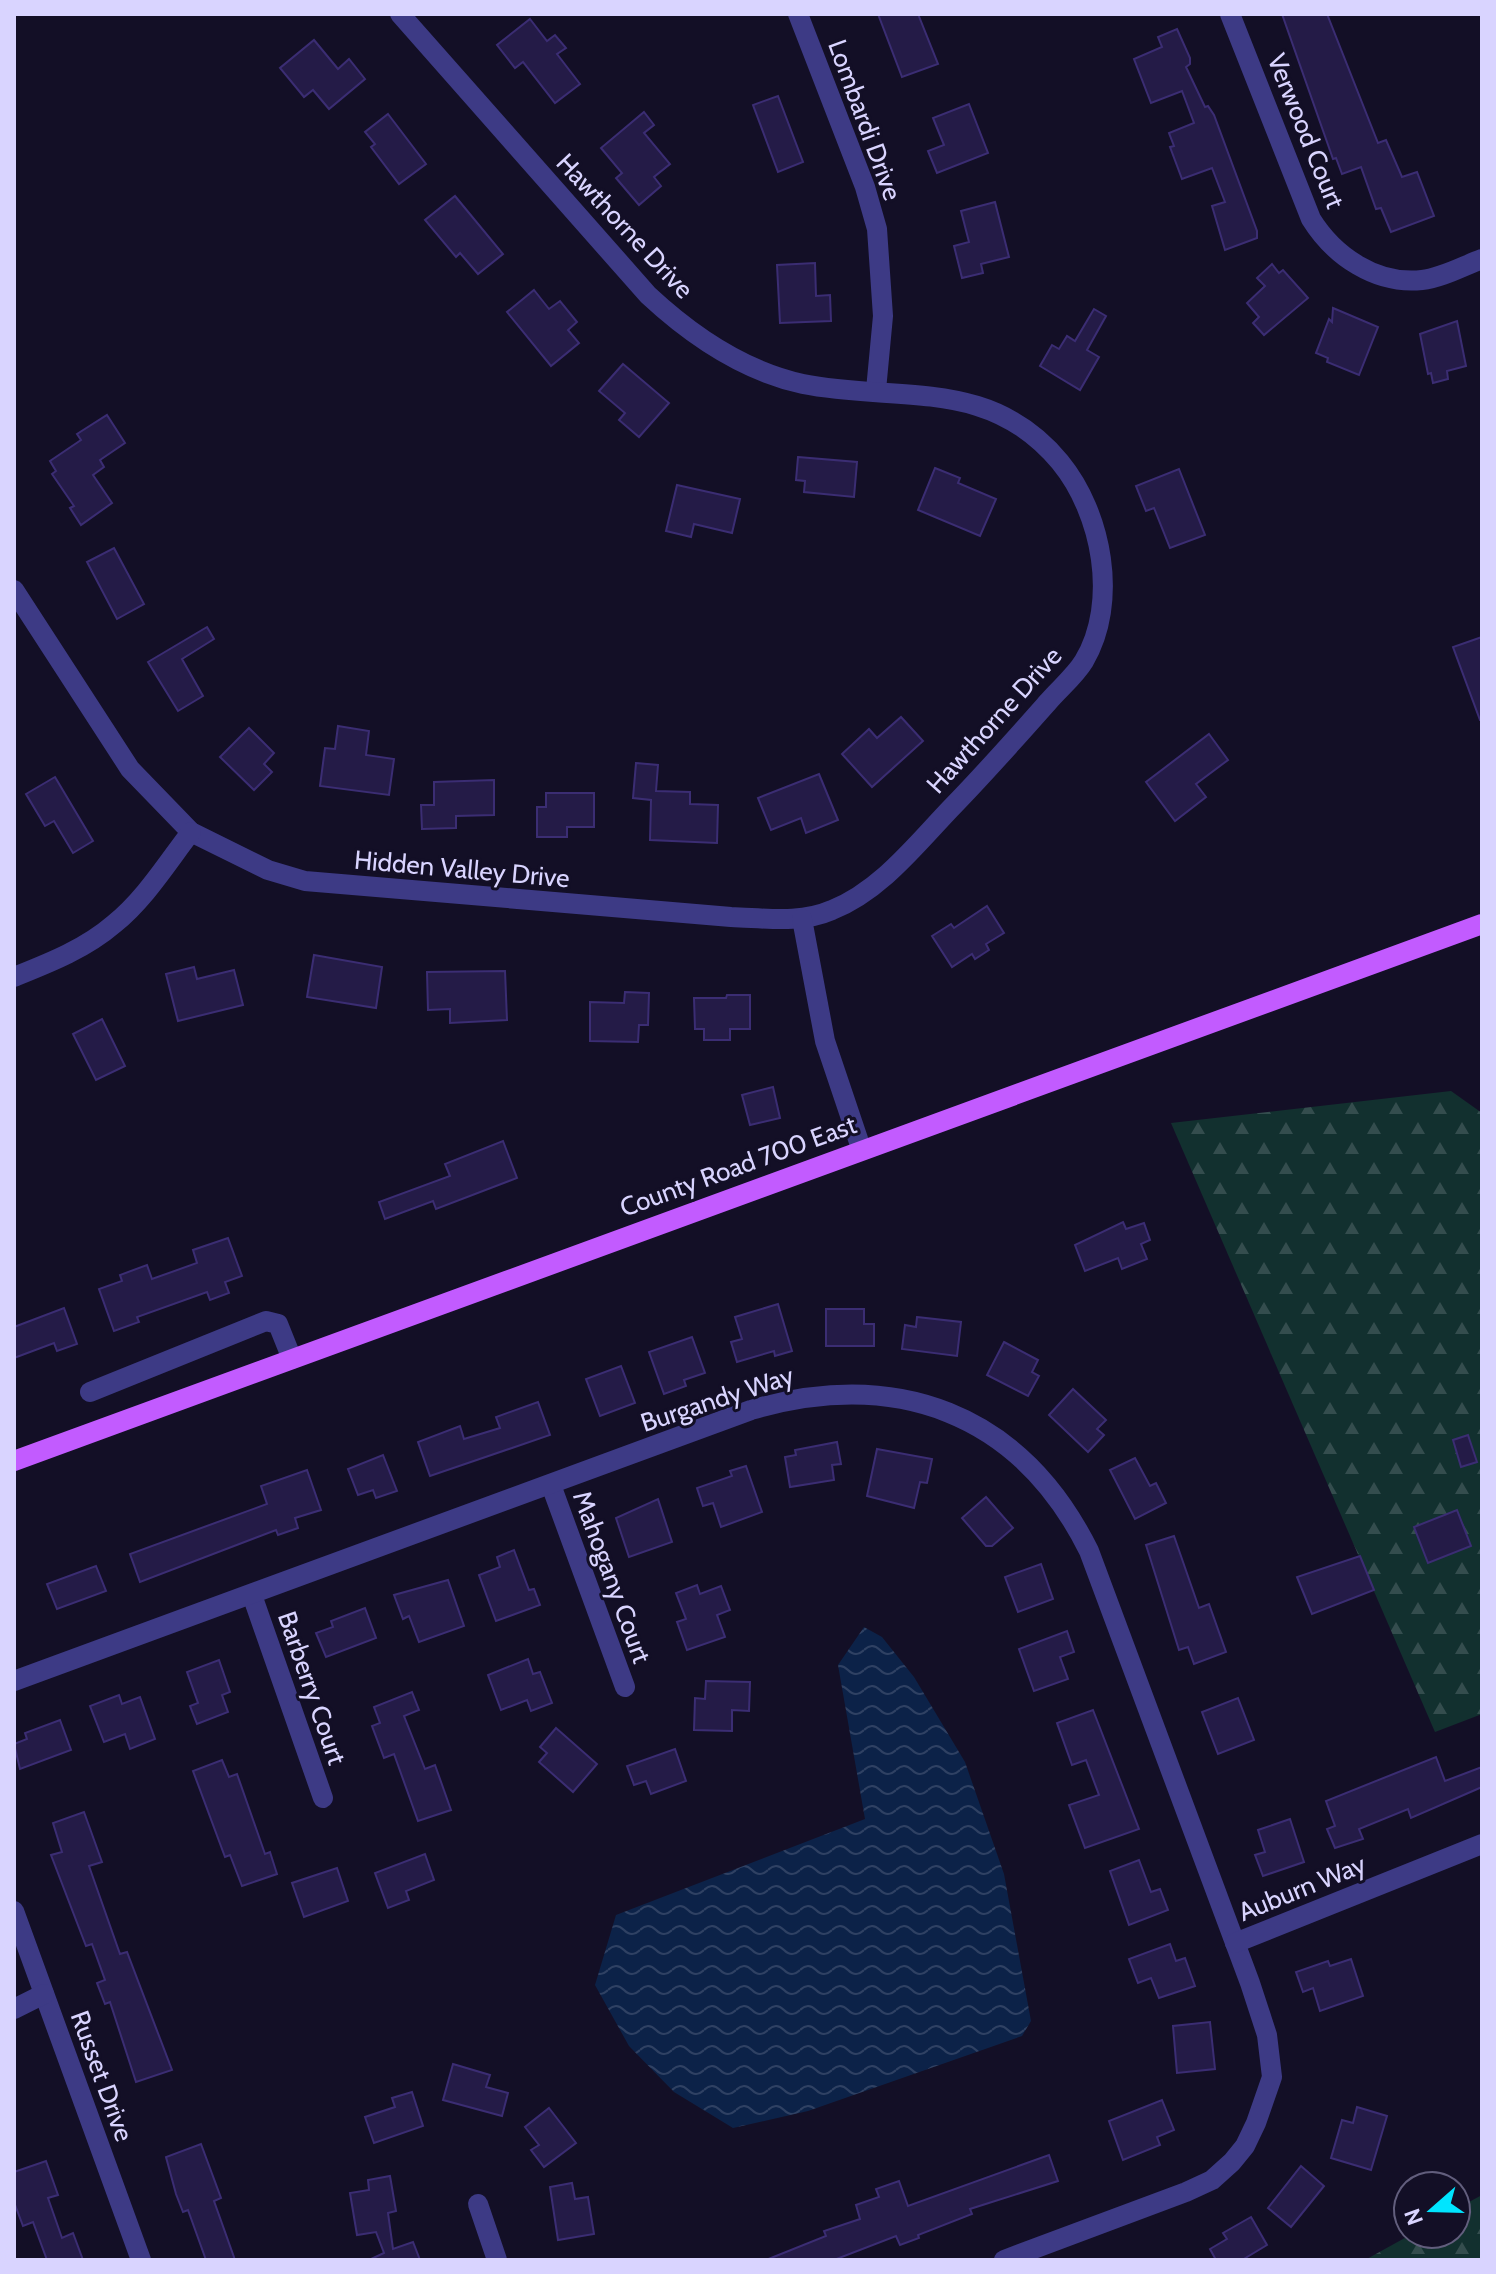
<svg xmlns="http://www.w3.org/2000/svg" width="1496" height="2274" viewBox="0 0 1496 2274" font-family="Cabin,sans-serif">
<style>
.forest{fill:url(#forest-firs)}
.water{fill:url(#water-waves)}
.building{fill:#241b47;stroke:#3b2d73;stroke-width:2}
.lines{fill:none;stroke-linecap:round;stroke-linejoin:round}
.minor{stroke:#3d3a85;stroke-width:20}
.major{stroke:#c25bff;stroke-width:20}
.labels{text-anchor:middle;stroke-width:6;stroke-linejoin:round;paint-order:stroke}
.street-label{font-size:26px;fill:#d9d4ff;stroke:#130f26}
</style>
<defs>
<pattern id="forest-firs" width="22" height="20" patternUnits="userSpaceOnUse" patternTransform="scale(2)"><rect width="22" height="20" fill="#12302f"/><path d="M5 1l3.5 6h-7zM16 11l3.5 6h-7z" fill="#344d4e"/></pattern>
<pattern id="water-waves" width="16" height="10" patternUnits="userSpaceOnUse" patternTransform="scale(2)"><rect width="16" height="10" fill="#0c2248"/><path d="M0 5q4-4 8 0t8 0" fill="none" stroke="#2f4163"/></pattern>
</defs>
<rect width="100%" height="100%" fill="#130f26"/>
<g class="forest">
<polygon points="1451,1091 1482,1113 1482,1714 1435,1732 1171,1123"/>
<polygon points="1482,2195 1482,2260 1365,2260 1412,2234 1456,2234 1456,2209"/>
</g>
<polygon class="water" points="864,1627 882,1637 914,1677 965,1762 1004,1874 1031,2021 1022,2036 808,2111 733,2128 674,2092 629,2046 595,1985 616,1915 865,1819 838,1665"/>
<g class="building">
<polygon points="878,14 918,14 938,64 902,77"/>
<polygon points="1282,14 1327,14 1378,143 1386,140 1402,177 1417,172 1434,216 1391,232 1381,208 1376,209 1361,167 1342,174 1336,158 1333,159"/>
<polygon points="530,19 547,41 555,35 566,48 557,54 580,84 555,103 523,62 515,68 497,45"/>
<polygon points="1177,29 1190,58 1190,64 1186,67 1205,107 1208,106 1214,115 1257,231 1257,238 1225,250 1212,206 1225,202 1212,168 1182,179 1170,147 1174,146 1169,133 1194,123 1182,91 1151,103 1134,59 1162,47 1158,37"/>
<polygon points="314,40 338,69 349,59 365,79 329,109 313,90 304,97 280,68"/>
<polygon points="778,96 803,162 778,172 753,105"/>
<polygon points="969,104 988,153 937,173 928,151 944,145 933,118"/>
<polygon points="644,112 654,125 644,133 670,164 654,177 661,186 639,205 616,178 622,173 601,148"/>
<polygon points="388,114 426,164 399,184 371,147 375,144 365,132"/>
<polygon points="455,196 503,254 478,274 460,253 456,257 425,220"/>
<polygon points="995,202 1009,257 981,264 983,273 962,278 954,246 969,242 961,211"/>
<polygon points="815,263 816,296 830,295 831,321 780,323 777,265"/>
<polygon points="1272,264 1279,273 1283,270 1308,298 1264,335 1253,323 1259,317 1247,303 1265,286 1257,278"/>
<polygon points="534,290 549,309 560,301 577,322 568,330 579,343 551,366 507,312"/>
<polygon points="1333,308 1378,327 1359,375 1327,362 1328,358 1316,353 1329,319 1332,322"/>
<polygon points="1094,309 1106,316 1087,350 1099,357 1080,390 1040,366 1052,345 1059,349 1067,336 1075,341"/>
<polygon points="1457,321 1466,366 1447,371 1448,379 1433,383 1431,373 1428,374 1420,334"/>
<polygon points="623,364 669,403 639,437 619,420 625,413 599,391"/>
<polygon points="107,415 125,443 100,460 104,467 93,475 112,503 81,525 70,508 74,506 52,474 56,471 50,461 81,440 77,434"/>
<polygon points="798,457 857,462 854,497 804,492 805,481 796,480"/>
<polygon points="935,468 960,478 958,483 996,499 980,536 918,510"/>
<polygon points="1179,469 1205,535 1170,548 1154,508 1146,511 1136,486"/>
<polygon points="677,485 740,499 732,533 694,524 691,537 666,531"/>
<polygon points="114,548 144,604 117,619 87,562"/>
<polygon points="207,627 214,639 182,659 203,696 178,711 148,662"/>
<polygon points="1482,637 1482,720 1480,720 1453,647"/>
<polygon points="901,717 923,741 872,787 842,754 869,729 877,738"/>
<polygon points="338,726 369,731 366,755 394,759 389,795 320,786 325,748 335,749"/>
<polygon points="249,728 274,753 264,764 272,772 254,790 220,757"/>
<polygon points="1209,734 1228,760 1196,784 1206,797 1175,821 1146,782"/>
<polygon points="636,763 658,765 656,791 690,792 690,804 718,805 717,843 650,840 651,800 633,798"/>
<polygon points="819,774 838,820 806,833 801,818 771,830 758,798"/>
<polygon points="55,777 93,841 73,853 54,821 45,826 26,794"/>
<polygon points="494,780 494,815 456,816 456,828 422,829 421,805 434,805 434,782"/>
<polygon points="546,793 594,793 594,827 567,827 567,837 537,837 537,807 546,807"/>
<polygon points="987,906 1004,933 986,944 989,950 975,959 972,954 952,967 932,936 951,924 954,928"/>
<polygon points="314,955 382,967 376,1008 307,997"/>
<polygon points="194,967 197,979 234,970 243,1005 178,1021 166,974"/>
<polygon points="505,971 507,1020 450,1023 450,1009 428,1010 427,972"/>
<polygon points="625,992 649,993 648,1025 639,1025 638,1042 590,1041 590,1002 624,1003"/>
<polygon points="727,995 750,995 750,1029 730,1029 730,1040 704,1040 704,1029 695,1029 694,998 726,998"/>
<polygon points="102,1019 125,1066 96,1080 73,1034"/>
<polygon points="773,1087 780,1118 750,1125 742,1095"/>
<polygon points="503,1141 517,1178 436,1209 433,1201 385,1219 379,1202 450,1176 445,1164"/>
<polygon points="1123,1222 1126,1229 1144,1223 1150,1240 1141,1244 1147,1259 1122,1269 1118,1258 1085,1271 1075,1245"/>
<polygon points="228,1238 242,1276 225,1282 229,1293 210,1300 207,1292 137,1317 139,1322 114,1331 99,1289 122,1281 120,1275 147,1265 152,1279 197,1263 193,1250"/>
<polygon points="778,1304 792,1351 775,1356 774,1351 737,1362 731,1342 742,1339 735,1317"/>
<polygon points="64,1308 77,1344 57,1351 54,1343 14,1358 14,1327"/>
<polygon points="826,1309 864,1309 864,1324 874,1324 874,1346 826,1346"/>
<polygon points="917,1317 961,1322 957,1356 902,1349 905,1325 916,1327"/>
<polygon points="692,1337 705,1373 684,1380 686,1386 664,1394 649,1352"/>
<polygon points="1004,1342 1038,1360 1032,1372 1039,1376 1028,1396 987,1375"/>
<polygon points="621,1366 635,1403 600,1416 586,1379"/>
<polygon points="1073,1389 1106,1420 1097,1429 1104,1435 1088,1452 1049,1415"/>
<polygon points="538,1402 550,1435 430,1476 418,1442 460,1426 464,1439 500,1428 496,1417"/>
<polygon points="1468,1435 1477,1462 1461,1467 1453,1440"/>
<polygon points="837,1442 841,1464 832,1465 834,1480 790,1487 785,1457 796,1455 795,1450"/>
<polygon points="877,1449 932,1459 927,1483 920,1482 914,1508 867,1496"/>
<polygon points="383,1455 397,1491 376,1498 373,1490 358,1495 348,1469"/>
<polygon points="1135,1458 1150,1486 1156,1483 1166,1503 1135,1519 1110,1470"/>
<polygon points="746,1466 762,1512 721,1527 713,1503 703,1506 697,1488 732,1476 730,1471"/>
<polygon points="307,1470 321,1510 295,1518 298,1528 278,1535 276,1530 140,1582 130,1554 267,1504 261,1486"/>
<polygon points="986,1497 1013,1528 992,1546 986,1546 962,1518"/>
<polygon points="658,1499 672,1542 629,1557 616,1518"/>
<polygon points="1457,1510 1471,1546 1428,1563 1414,1527"/>
<polygon points="1174,1536 1199,1608 1209,1604 1226,1652 1194,1664 1188,1647 1179,1650 1146,1545"/>
<polygon points="514,1550 529,1590 534,1589 540,1605 496,1621 479,1575 500,1567 497,1557"/>
<polygon points="1360,1556 1374,1590 1312,1614 1297,1577"/>
<polygon points="1041,1564 1053,1599 1018,1612 1005,1577"/>
<polygon points="96,1566 106,1591 57,1609 47,1584"/>
<polygon points="448,1580 464,1626 419,1642 409,1616 403,1619 394,1595"/>
<polygon points="697,1585 700,1594 721,1586 730,1610 717,1615 725,1637 687,1650 677,1622 686,1619 676,1593"/>
<polygon points="365,1608 376,1638 326,1657 316,1633 333,1627 331,1621"/>
<polygon points="1067,1631 1074,1652 1060,1657 1068,1679 1034,1691 1019,1649"/>
<polygon points="528,1659 533,1674 540,1672 552,1703 531,1711 527,1700 501,1710 488,1675"/>
<polygon points="219,1660 230,1692 222,1695 228,1712 197,1724 190,1706 198,1703 187,1672"/>
<polygon points="706,1681 750,1682 749,1711 732,1710 732,1731 694,1730 695,1698 705,1699"/>
<polygon points="412,1692 419,1710 404,1716 425,1769 435,1765 451,1810 418,1821 394,1754 384,1758 372,1726 380,1723 374,1707"/>
<polygon points="119,1695 122,1704 140,1697 155,1739 130,1749 125,1734 104,1742 90,1706"/>
<polygon points="1238,1698 1254,1740 1218,1754 1202,1712"/>
<polygon points="1093,1710 1139,1829 1085,1848 1069,1805 1099,1795 1086,1760 1072,1765 1057,1723"/>
<polygon points="60,1720 71,1750 20,1769 14,1744 27,1739 25,1733"/>
<polygon points="556,1728 597,1764 573,1792 539,1762 547,1753 540,1747"/>
<polygon points="675,1749 686,1781 651,1794 646,1781 634,1785 627,1766"/>
<polygon points="1436,1757 1445,1781 1482,1767 1482,1787 1411,1818 1408,1809 1359,1829 1363,1839 1335,1848 1327,1829 1335,1826 1326,1801"/>
<polygon points="222,1760 229,1777 237,1774 265,1854 270,1852 277,1874 242,1886 230,1855 225,1857 193,1771"/>
<polygon points="84,1812 102,1862 89,1866 120,1954 127,1952 172,2070 136,2082 110,2002 105,2004 97,1983 105,1980 92,1944 86,1946 51,1855 62,1852 53,1823"/>
<polygon points="1290,1819 1304,1862 1263,1876 1255,1855 1265,1852 1258,1830"/>
<polygon points="425,1854 434,1880 406,1891 409,1900 388,1908 375,1873"/>
<polygon points="1139,1860 1151,1892 1160,1889 1168,1910 1129,1925 1110,1871"/>
<polygon points="337,1868 348,1901 304,1917 292,1883"/>
<polygon points="1170,1944 1176,1961 1185,1958 1195,1986 1159,1998 1151,1978 1138,1983 1129,1959"/>
<polygon points="1351,1959 1363,1996 1320,2011 1313,1988 1303,1992 1296,1972 1328,1961 1330,1966"/>
<polygon points="1210,2022 1215,2069 1177,2073 1173,2026"/>
<polygon points="453,2064 490,2075 486,2087 508,2093 502,2116 443,2100"/>
<polygon points="412,2092 423,2126 374,2143 365,2117 395,2107 392,2098"/>
<polygon points="1162,2100 1174,2130 1157,2137 1160,2145 1123,2160 1109,2121"/>
<polygon points="1357,2107 1387,2116 1371,2170 1331,2158 1342,2120 1353,2123"/>
<polygon points="549,2108 576,2143 544,2167 531,2150 539,2145 525,2127"/>
<polygon points="201,2144 221,2198 214,2201 235,2260 206,2260 188,2210 183,2212 176,2194 166,2157"/>
<polygon points="1049,2155 1058,2181 970,2209 972,2214 918,2235 919,2238 900,2245 896,2236 834,2260 766,2260 826,2236 824,2231 860,2219 856,2205 879,2197 876,2189 899,2181 908,2206"/>
<polygon points="46,2161 58,2195 48,2198 62,2238 73,2233 83,2260 47,2260 33,2222 23,2226 14,2202 14,2172"/>
<polygon points="1301,2166 1324,2186 1291,2227 1268,2208"/>
<polygon points="390,2176 396,2211 388,2213 393,2249 413,2242 420,2260 369,2260 384,2253 376,2232 357,2235 350,2193 369,2190 368,2180"/>
<polygon points="572,2183 575,2199 588,2197 594,2234 558,2240 550,2187"/>
<polygon points="1251,2217 1267,2245 1242,2260 1216,2260 1210,2249 1227,2239 1223,2233"/>
</g>
<g class="lines">
<g class="minor">
<polyline points="798,14 865,187 877,229 883,316 876,390"/>
<path d="M1230,14L1311,219C1334,256 1376,285 1422,280C1442,278 1463,266 1482,259"/>
<path d="M14,590L130,769L191,832L268,870L305,881L731,917C765,918 800,924 832,910C882,890 918,842 954,805C987,771 1017,737 1048,702C1059,689 1075,676 1084,661C1119,602 1102,513 1060,462C989,376 898,403 803,384C743,371 692,336 648,295L400,14"/>
<polyline points="802,919 825,1041 861,1148"/>
<path d="M14,977C49,963 85,949 114,924C145,899 167,863 191,832"/>
<polyline points="90,1392 266,1321 278,1324 292,1359"/>
<polyline points="551,1485 625,1687"/>
<polyline points="252,1595 323,1798"/>
<path d="M14,1681L751,1410C896,1368 1020,1412 1089,1551L1250,1983L1267,2035L1272,2077L1256,2123L1245,2146L1232,2162L1212,2180L1186,2192L1004,2260"/>
<polyline points="14,1911 141,2260"/>
<polyline points="1235,1943 1482,1844"/>
<polyline points="14,2009 44,1994"/>
<polyline points="478,2204 497,2260"/>
</g>
<polyline class="major" points="14,1461 1482,924"/>
</g>
<g class="labels">
<g class="street-label">
<text transform="translate(865 120) rotate(70)" y="9">Lombardi Drive</text>
<text transform="translate(1306 131) rotate(68)" y="9">Verwood Court</text>
<text transform="translate(625 226) rotate(47)" y="9">Hawthorne Drive</text>
<text transform="translate(994 720) rotate(-48)" y="9">Hawthorne Drive</text>
<text transform="translate(462 869) rotate(5)" y="9">Hidden Valley Drive</text>
<text transform="translate(738 1166) rotate(-20)" y="9">County Road 700 East</text>
<text transform="translate(717 1399) rotate(-18)" y="9">Burgandy Way</text>
<text transform="translate(612 1577) rotate(70)" y="9">Mahogany Court</text>
<text transform="translate(312 1688) rotate(71)" y="9">Barberry Court</text>
<text transform="translate(1302 1888) rotate(-22)" y="9">Auburn Way</text>
<text transform="translate(102 2076) rotate(70)" y="9">Russet Drive</text>
</g>
</g>
<rect width="1496" height="2274" fill="none" stroke="#d9d4ff" stroke-width="32"/>
<g transform="translate(1432 2210) rotate(250)"><circle r="38" fill="#130f26" stroke="#625e7d" stroke-width="2"/>
<path d="M0-6L14 30L0 20L-14 30Z" fill="#00e5ff"/>
<text y="-12" font-size="22" font-weight="bold" text-anchor="middle" fill="#d9d4ff">N</text>
</g>
</svg>
